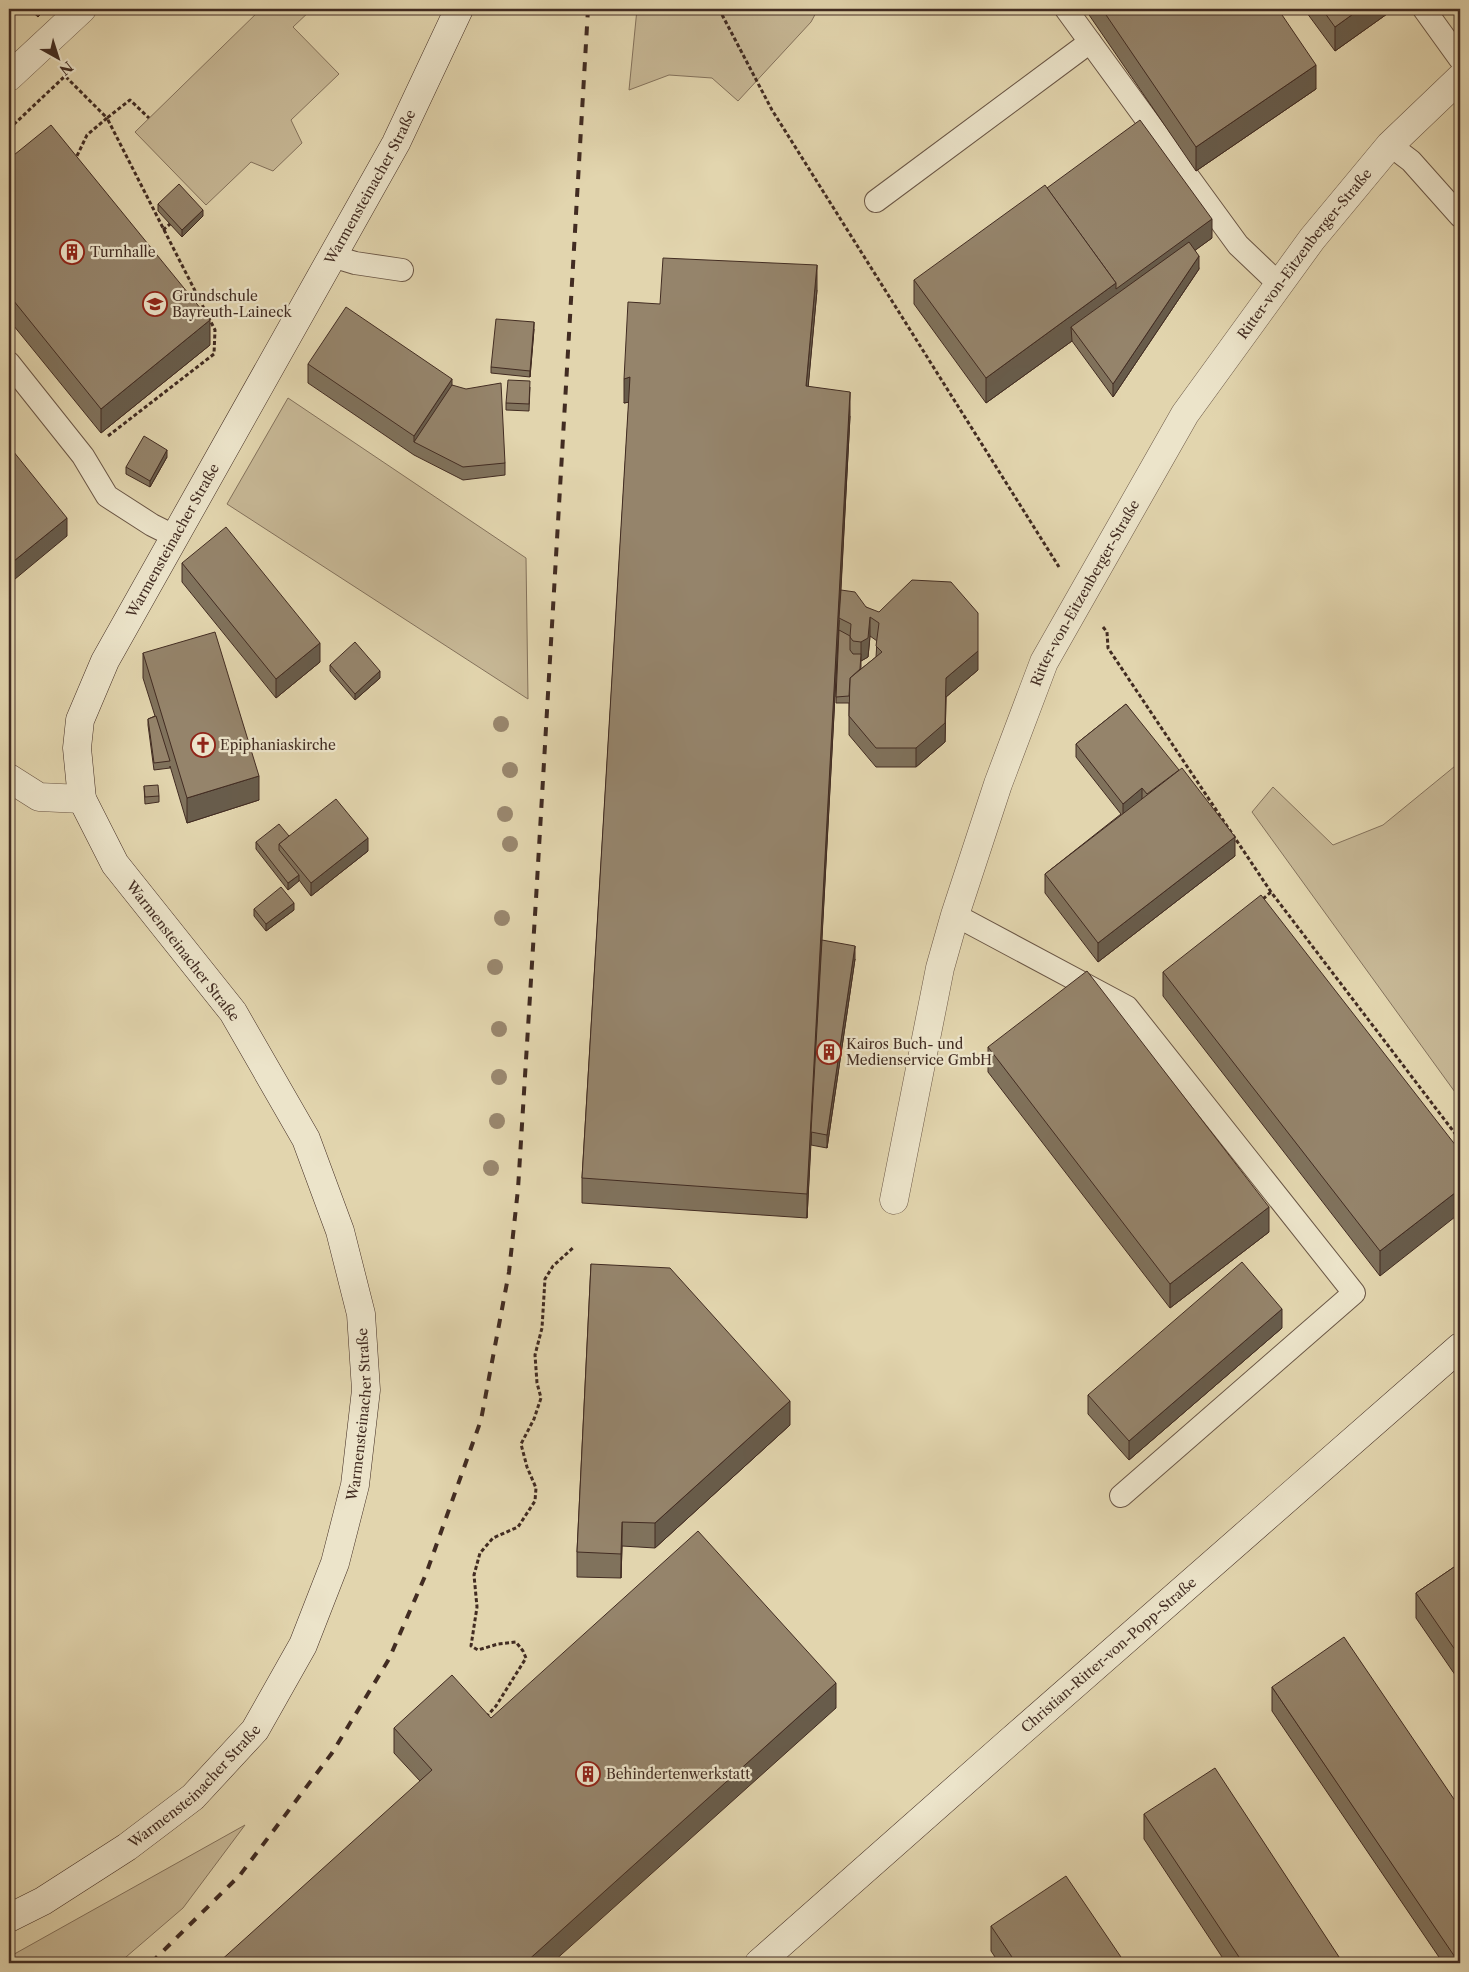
<svg xmlns="http://www.w3.org/2000/svg" width="1469" height="1972" viewBox="0 0 1469 1972" font-family="'Libre Caslon Text',serif">
<style>
.green{fill:#c7b896;stroke:#84725c}
.lines{fill:none;stroke-linecap:round;stroke-linejoin:round}
.lane-casing{stroke:#6a5645;stroke-width:24}
.street-casing{stroke:#6a5645;stroke-width:29}
.secondary-casing{stroke:#422c22;stroke-width:29}
.path{stroke:#422c22;stroke-width:3;stroke-dasharray:4 2.5;stroke-linecap:butt}
.lane{stroke:#ece4ca;stroke-width:22}
.street{stroke:#ece4ca;stroke-width:28}
.secondary{stroke:#ece4ca;stroke-width:28}
.rail{stroke:#422c22;stroke-width:4;stroke-dasharray:9 9;stroke-linecap:butt}
.tree{fill:#99876e}
.wall{fill:#80725c;stroke:#422c22;fill-rule:evenodd}
.shaded-wall{fill:#685c4b;stroke:#422c22}
.building{fill:#95846b;stroke:#422c22}
.labels{text-anchor:middle;stroke-width:4.5;stroke-linejoin:round;paint-order:stroke}
.street-label{font-size:14px;fill:#422c22;stroke:#ece4ca}
.poi-label{font-size:14px;fill:#422c22;stroke:#ece4ca;text-anchor:start}
</style>
<rect width="100%" height="100%" fill="#e2d5ae"/>
<filter id="stains"><feTurbulence type="fractalNoise" baseFrequency=".004" numOctaves="4"/><feColorMatrix values="0 0 0 0 .2 0 0 0 0 .09 0 0 0 0 .02 0 0 0 .5 -.17"/></filter>
<radialGradient id="worn" r=".72"><stop offset=".6" stop-color="#630" stop-opacity="0"/><stop offset="1" stop-color="#630" stop-opacity=".3"/></radialGradient>
<g class="green">
<polygon points="261,9 312,9 293,27 339,74 291,120 302,143 273,171 251,162 206,205 135,132"/>
<polygon points="637,9 818,9 811,22 738,101 712,78 669,75 629,90"/>
<polygon points="288,398 526,558 528,699 227,504"/>
<polygon points="1460,762 1460,1099 1252,812 1273,787 1333,845 1383,825"/>
<polygon points="245,1825 183,1908 119,1963 9,1963 9,1957"/>
</g>
<g class="lines">
<defs>
<g id="lane">
<polyline points="1066,9 1238,245 1279,284"/>
<polyline points="1424,9 1460,59"/>
<polyline points="1390,145 1411,161 1460,216"/>
<polyline points="876,201 1090,42"/>
<polyline points="332,256 355,263 402,270"/>
<polyline points="9,363 83,456 107,496 152,525 176,537"/>
<polyline points="955,915 1127,1007 1354,1293 1121,1496"/>
</g>
<g id="street">
<polyline points="9,77 82,9"/>
<polyline points="9,778 39,797 82,799"/>
<path id="s1" d="M894,1200L940,968L955,915L998,784L1044,662L1185,414L1312,239L1390,145L1460,78"/>
</g>
<g id="secondary">
<path id="s2" d="M9,1918L43,1901L127,1847L193,1797L255,1730L303,1645L335,1563L355,1485L366,1390L361,1314L340,1231L306,1139L233,1012L115,864L82,799L77,748L80,720L105,661L396,143L459,9"/>
<path id="s3" d="M759,1963L1008,1743L1460,1347"/>
</g>
</defs>
<use href="#lane" class="lane-casing"/>
<use href="#street" class="street-casing"/>
<use href="#secondary" class="secondary-casing"/>
<g class="path">
<polyline points="719,9 772,110 1059,567"/>
<polyline points="9,129 65,76 107,118 87,135 75,160"/>
<polyline points="163,230 170,224"/>
<polyline points="108,436 214,354 215,330 107,118 130,100 149,118"/>
<polyline points="1103,627 1107,632 1108,648 1271,892 1460,1140"/>
<polyline points="1263,899 1271,892"/>
<polyline points="486,1717 496,1706 526,1658 523,1651 516,1642 498,1644 478,1650 471,1646 477,1607 474,1575 480,1553 493,1538 518,1527 535,1501 536,1488 527,1467 521,1444 534,1419 541,1398 537,1383 535,1355 542,1328 545,1279 553,1266 574,1247"/>
</g>
<use href="#lane" class="lane"/>
<use href="#street" class="street"/>
<use href="#secondary" class="secondary"/>
<polyline class="rail" points="151,1963 240,1875 332,1753 389,1659 426,1574 481,1420 509,1272 518,1189 536,899 588,9"/>
</g>
<g class="tree">
<circle cx="501" cy="724" r="8"/>
<circle cx="510" cy="770" r="8"/>
<circle cx="505" cy="814" r="8"/>
<circle cx="510" cy="844" r="8"/>
<circle cx="502" cy="918" r="8"/>
<circle cx="495" cy="967" r="8"/>
<circle cx="499" cy="1029" r="8"/>
<circle cx="499" cy="1077" r="8"/>
<circle cx="497" cy="1121" r="8"/>
<circle cx="491" cy="1168" r="8"/>
</g>
<g class="wall">
<polygon points="29,9 46,9 38,17"/>
<polygon points="1085,9 1278,9 1316,89 1196,171"/>
<polygon points="1304,9 1394,9 1335,51"/>
<polygon points="9,159 210,345 101,433 9,320"/>
<polygon points="158,204 203,216 182,237 158,211"/>
<polygon points="1212,238 1195,250 1199,269 1113,397 1072,341 986,403 914,304 914,280"/>
<path d="M817,290L808,386L850,416L840,608L866,607L978,670L946,697L945,742L916,767H876L849,735V703H836L839,620L815,1065L855,959L827,1148L811,1145V1136L807,1218L582,1203V1178L629,402L624,403L660,304ZM870,636L877,641L876,657L861,669V661L868,657Z"/>
<polygon points="534,329 530,377 491,373 491,367"/>
<polygon points="308,364 452,385 505,463 505,475 463,480 414,455 308,383"/>
<polygon points="530,387 529,411 506,410 506,403"/>
<polygon points="167,457 150,487 126,474 126,467"/>
<polygon points="182,563 320,662 276,698 182,582"/>
<polygon points="143,653 259,800 187,823 170,766 170,768 154,770 148,725 148,719 155,716 143,678"/>
<polygon points="330,665 380,678 355,700 330,671"/>
<polygon points="1126,704 1235,856 1098,962 1045,893 1045,874 1121,814 1076,757 1076,744"/>
<polygon points="144,786 159,796 159,802 145,804"/>
<polygon points="289,836 368,851 311,896 299,880 288,890 256,849 256,842"/>
<polygon points="254,909 294,910 266,931 254,916"/>
<polygon points="1163,972 1460,1151 1380,1276 1163,996"/>
<polygon points="988,1047 1269,1232 1170,1308 988,1072"/>
<polygon points="591,1264 790,1425 655,1548 622,1546 621,1578 577,1577 577,1552"/>
<polygon points="1282,1328 1129,1460 1088,1414 1088,1395"/>
<polygon points="1460,1563 1460,1682 1416,1618 1416,1593"/>
<polygon points="1272,1687 1460,1963 1443,1963 1272,1711"/>
<polygon points="836,1708 420,1781 394,1753 394,1728 491,1718"/>
<polygon points="1144,1814 1343,1963 1226,1963 1144,1839"/>
<polygon points="991,1926 1125,1963 999,1963 991,1951"/>
</g>
<g class="shaded-wall">
<polygon points="38,9 46,9 38,17"/>
<polygon points="1360,9 1394,9 1335,51 1335,27"/>
<polygon points="1316,65 1316,89 1196,171 1196,147"/>
<polygon points="203,210 203,216 182,237 182,230"/>
<polygon points="1212,219 1212,238 1078,336 1071,327 1072,341 986,403 986,378 1116,283"/>
<polygon points="1199,256 1199,269 1113,397 1113,384"/>
<polygon points="817,265 817,290 806,411 806,386"/>
<polygon points="210,320 210,345 101,433 101,409"/>
<polygon points="534,322 534,329 530,377 530,371"/>
<polygon points="630,377 630,402 624,403 624,379"/>
<polygon points="452,379 452,398 414,442 414,436"/>
<polygon points="850,392 850,416 807,1218 807,1194"/>
<polygon points="167,450 167,457 150,487 150,481"/>
<polygon points="67,518 67,536 9,584 9,565"/>
<polygon points="870,617 870,636 868,657 861,661 861,642"/>
<polygon points="320,643 320,662 276,698 276,679"/>
<polygon points="978,651 978,670 946,697 945,742 916,767 916,748 946,678"/>
<polygon points="380,671 380,678 355,700 355,694"/>
<polygon points="259,776 259,800 187,823 187,798"/>
<polygon points="1142,788 1142,801 1123,817 1123,804"/>
<polygon points="1235,837 1235,856 1098,962 1098,943"/>
<polygon points="368,838 368,851 311,896 311,883"/>
<polygon points="299,875 299,881 288,890 288,883"/>
<polygon points="294,903 294,910 266,931 266,924"/>
<polygon points="855,946 855,959 827,1148 827,1135"/>
<polygon points="1460,1189 1460,1213 1380,1276 1380,1251"/>
<polygon points="1269,1207 1269,1232 1170,1308 1170,1284"/>
<polygon points="1282,1309 1282,1328 1129,1460 1129,1441"/>
<polygon points="790,1401 790,1425 655,1548 655,1523"/>
<polygon points="622,1522 622,1546 621,1578 621,1554"/>
<polygon points="836,1683 836,1708 552,1963 525,1963"/>
</g>
<g class="building">
<polygon points="1102,9 1278,9 1316,65 1196,147"/>
<polygon points="1322,9 1360,9 1335,27"/>
<polygon points="1140,120 1212,219 1116,289 1116,283 1047,188"/>
<polygon points="51,125 210,320 101,409 9,295 9,159"/>
<polygon points="179,184 203,210 182,230 158,204"/>
<polygon points="1045,185 1116,283 986,378 914,280"/>
<polygon points="1189,242 1199,256 1113,384 1071,327"/>
<polygon points="663,258 817,265 806,386 850,392 807,1194 582,1178 630,377 624,379 628,302 660,304"/>
<polygon points="346,307 452,379 414,436 308,364"/>
<polygon points="496,319 534,322 530,371 491,367"/>
<polygon points="508,380 530,381 529,404 506,403"/>
<polygon points="501,383 505,463 463,467 414,442 452,385 466,389"/>
<polygon points="144,436 167,450 150,481 126,467"/>
<polygon points="9,446 67,518 9,565"/>
<polygon points="226,527 320,643 276,679 182,563"/>
<polygon points="912,580 951,582 978,613 978,651 946,678 945,723 916,748 876,748 849,716 850,678 882,652 876,646 879,623 870,617 868,638 861,642 853,641 850,637 851,624 839,618 841,590 855,592 866,607 879,612"/>
<polygon points="839,630 850,636 850,650 853,654 861,654 860,669 850,678 849,696 836,697"/>
<polygon points="215,632 259,776 187,798 143,653"/>
<polygon points="355,642 380,671 355,694 330,665"/>
<polygon points="1126,704 1179,770 1147,794 1142,788 1123,804 1076,744"/>
<polygon points="156,716 170,761 154,763 148,719"/>
<polygon points="1182,768 1235,837 1098,943 1045,874"/>
<polygon points="158,785 159,796 145,797 144,786"/>
<polygon points="336,799 368,838 311,883 279,844"/>
<polygon points="279,824 289,836 279,844 279,850 299,875 288,883 256,842"/>
<polygon points="281,887 294,903 266,924 254,909"/>
<polygon points="1261,895 1460,1151 1460,1189 1380,1251 1163,972"/>
<polygon points="822,940 855,946 827,1135 811,1132"/>
<polygon points="1087,971 1269,1207 1170,1284 988,1047"/>
<polygon points="1242,1262 1282,1309 1129,1441 1088,1395"/>
<polygon points="591,1264 670,1268 790,1401 655,1523 622,1522 621,1554 577,1552"/>
<polygon points="698,1531 836,1683 525,1963 218,1963 432,1770 394,1728 452,1675 491,1718"/>
<polygon points="1460,1563 1460,1657 1416,1593"/>
<polygon points="1344,1637 1460,1808 1460,1963 1459,1963 1272,1687"/>
<polygon points="1215,1768 1343,1963 1243,1963 1144,1814"/>
<polygon points="1066,1876 1125,1963 1016,1963 991,1926"/>
</g>
<defs>
<symbol id="building-ring" viewBox="-11 -11 22 22"><circle r="9.5" fill="#ece4ca" stroke="#8f2418" stroke-width="1.5"/><path d="M-4-6H4V6H1V3H-1V6H-4ZM-2.5-4.3h1.7v1.8h-1.7ZM.8-4.3h1.7v1.8H.8ZM-2.5-1h1.7V.8h-1.7ZM.8-1h1.7V.8H.8Z" fill="#8f2418"/></symbol>
<symbol id="school-ring" viewBox="-11 -11 22 22"><circle r="9.5" fill="#ece4ca" stroke="#8f2418" stroke-width="1.5"/><path d="M0-5L7-2L0 1L-7-2ZM-4 1L0 2.5L4 1V4Q0 6-4 4Z" fill="#8f2418"/></symbol>
<symbol id="church-ring" viewBox="-11 -11 22 22"><circle r="9.5" fill="#ece4ca" stroke="#8f2418" stroke-width="1.5"/><path d="M-1.2-6h2.4v3.5h3.3v2.4h-3.3V6h-2.4V-.1h-3.3v-2.4h3.3Z" fill="#8f2418"/></symbol>
</defs>
<g fill-rule="evenodd">
<use href="#building-ring" x="58" y="238" width="28" height="28"/>
<use href="#school-ring" x="141" y="290" width="28" height="28"/>
<use href="#church-ring" x="189" y="731" width="28" height="28"/>
<use href="#building-ring" x="815" y="1038" width="28" height="28"/>
<use href="#building-ring" x="574" y="1760" width="28" height="28"/>
</g>
<g class="labels">
<g class="street-label">
<text dy="5" stroke="none"><textPath href="#s2" startOffset="2029">Warmensteinacher Straße</textPath></text>
<text dy="5" stroke="none"><textPath href="#s1" startOffset="1045">Ritter-von-Eitzenberger-Straße</textPath></text>
<text dy="5" stroke="none"><textPath href="#s2" startOffset="1624">Warmensteinacher Straße</textPath></text>
<text dy="5" stroke="none"><textPath href="#s1" startOffset="640">Ritter-von-Eitzenberger-Straße</textPath></text>
<text transform="translate(183 951) rotate(52)" y="5">Warmensteinacher Straße</text>
<text dy="5" stroke="none"><textPath href="#s2" startOffset="649">Warmensteinacher Straße</textPath></text>
<text dy="5" stroke="none"><textPath href="#s3" startOffset="466">Christian-Ritter-von-Popp-Straße</textPath></text>
<text dy="5" stroke="none"><textPath href="#s2" startOffset="229">Warmensteinacher Straße</textPath></text>
</g>
<g class="poi-label">
<text x="90" y="257">Turnhalle</text>
<text x="172" y="301">Grundschule<tspan x="172" dy="16">Bayreuth-Laineck</tspan></text>
<text x="220" y="750">Epiphaniaskirche</text>
<text x="846" y="1049">Kairos Buch- und<tspan x="846" dy="16">Medienservice GmbH</tspan></text>
<text x="606" y="1779">Behindertenwerkstatt</text>
</g>
</g>
<rect width="1469" height="1972" fill="none" stroke="#e2d5ae" stroke-width="30"/>
<rect x="10" y="10" width="1449" height="1952" fill="none" stroke="#422c22" stroke-width="2.5"/>
<rect x="15" y="15" width="1439" height="1942" fill="none" stroke="#422c22"/>
<g transform="translate(58 58) rotate(141)" stroke="#ece4ca" stroke-width="4" paint-order="stroke">
<path d="M0-4L9 19L0 12L-9 19Z" fill="#422c22"/>
<text y="-8" font-size="14" font-weight="bold" text-anchor="middle" fill="#422c22">N</text>
</g>
<rect width="100%" height="100%" filter="url(#stains)"/>
<rect width="100%" height="100%" fill="url(#worn)"/>
</svg>
